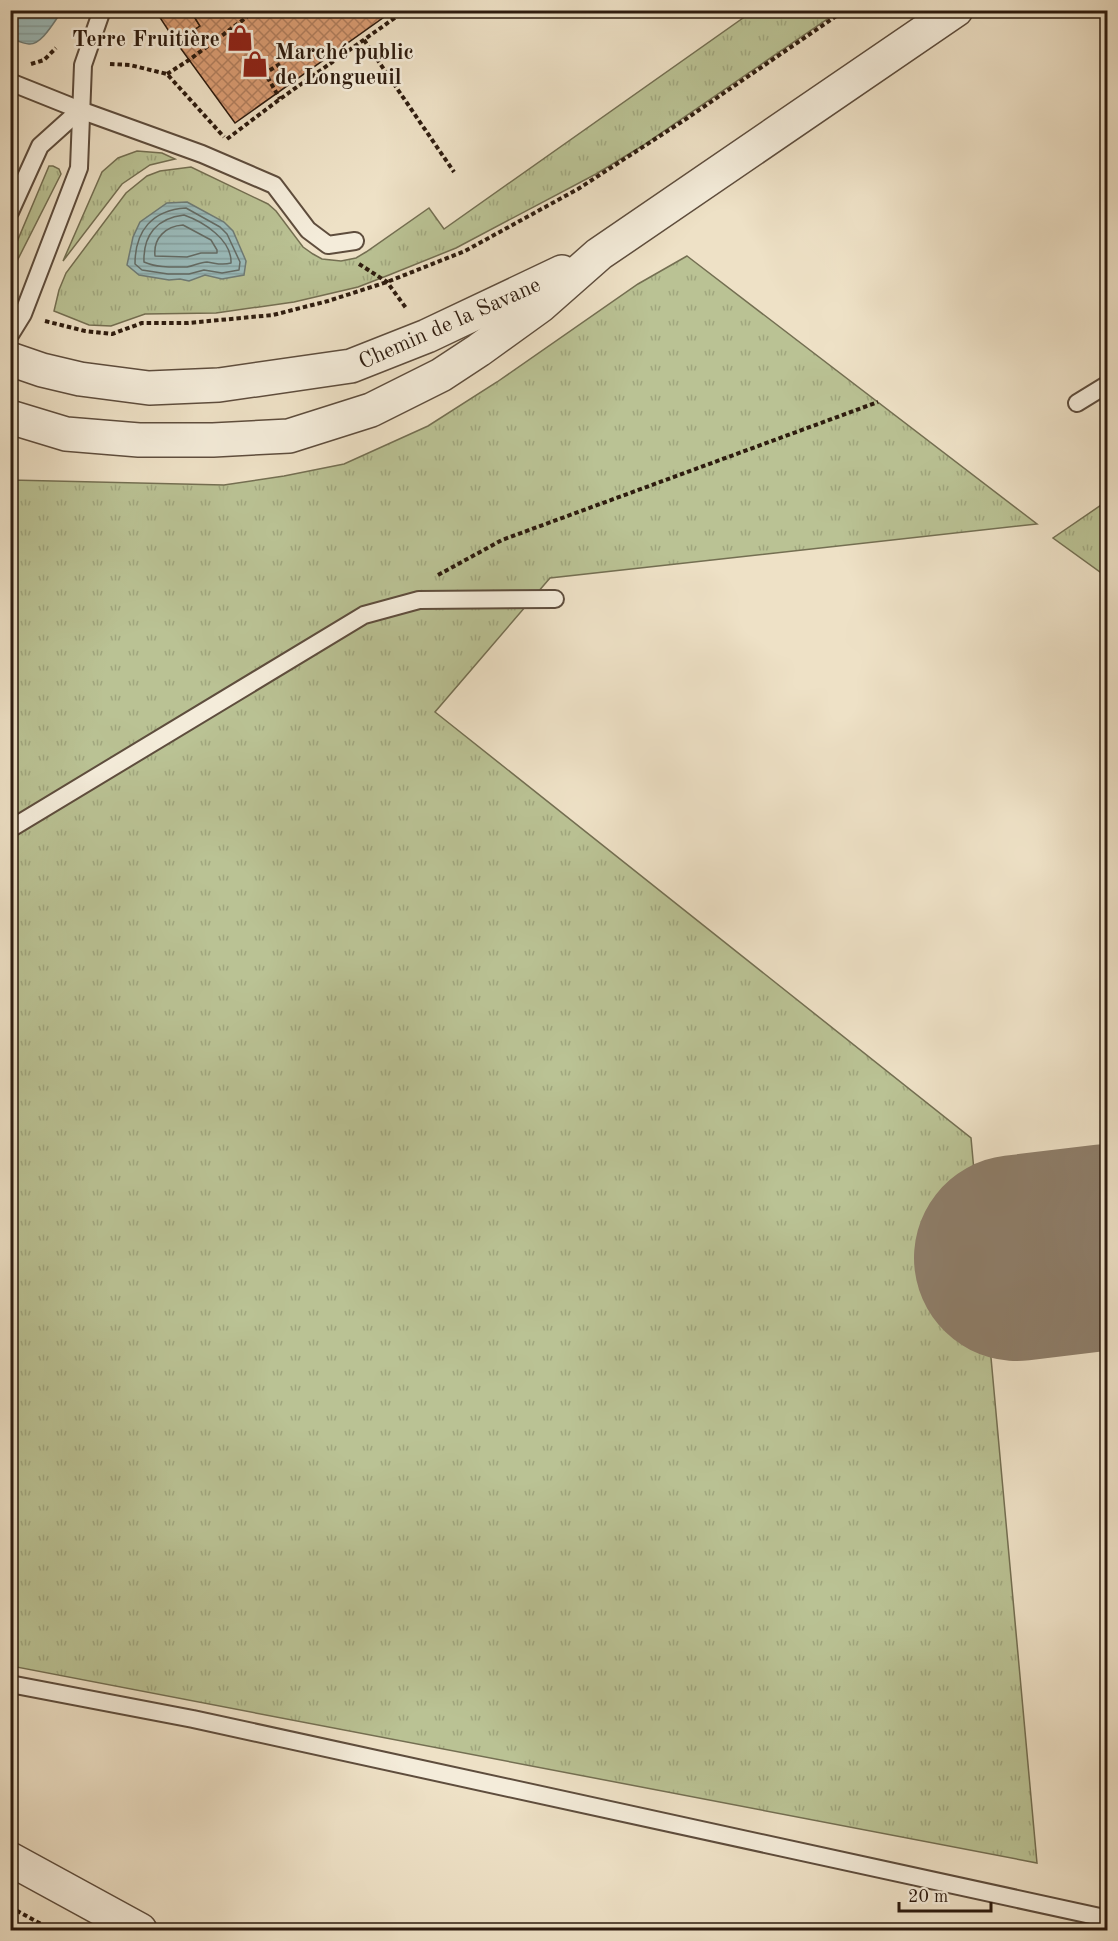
<svg xmlns="http://www.w3.org/2000/svg" width="1118" height="1941" viewBox="0 0 1118 1941" font-family="'Old Standard TT',serif">
<style>
.grass{fill:url(#grass-tufts);stroke:#746f52;stroke-width:1.5}
.water{fill:url(#water-rules);stroke:#6f7c77;stroke-width:1.5}
.lines{fill:none;stroke-linecap:round;stroke-linejoin:round}
.shore{stroke:#646c66;stroke-width:1.5}
.runway{stroke:#8e7e6a;stroke-width:206}
.building{fill:url(#building-cross-hatch);stroke:#2e1c0f;stroke-width:1.5}
.service-casing{stroke:#5e4d3d;stroke-width:20}
.tertiary-casing{stroke:#5e4d3d;stroke-width:36}
.path{stroke:#2e1c0f;stroke-width:4;stroke-dasharray:4.5 3;stroke-linecap:butt}
.service{stroke:#f4ecda;stroke-width:16}
.tertiary{stroke:#f4ecda;stroke-width:33}
.labels{text-anchor:middle;stroke-width:5;stroke-linejoin:round;paint-order:stroke}
.poi-label{font-size:22px;font-weight:bold;fill:#2e1c0f;stroke:#f4ecda;text-anchor:end}
.street-label{font-size:22px;fill:#2e1c0f;stroke:#f4ecda}
</style>
<defs>
<pattern id="grass-tufts" width="24" height="20" patternUnits="userSpaceOnUse" patternTransform="scale(1.5)"><rect width="24" height="20" fill="#bac294"/><path d="M3 7l-1-3M5 7V3M7 7l1-3M15 17l-1-3M17 17v-4M19 17l1-3" fill="none" stroke="#a0a67e"/></pattern>
<pattern id="water-rules" width="6" height="5" patternUnits="userSpaceOnUse" patternTransform="scale(1.5)"><rect width="6" height="5" fill="#9bbcbc"/><path d="M0 2.5h6" fill="none" stroke="#86a1a0"/></pattern>
<pattern id="building-cross-hatch" width="8" height="8" patternUnits="userSpaceOnUse" patternTransform="scale(1.5)"><rect width="8" height="8" fill="#d99c73"/><path d="M0 0l8 8M0 8l8-8" fill="none" stroke="#b07e5d"/></pattern>
</defs>
<rect width="100%" height="100%" fill="#eee1c6"/>
<filter id="stains"><feTurbulence type="fractalNoise" baseFrequency=".00333" numOctaves="4"/><feColorMatrix values="0 0 0 0 .2 0 0 0 0 .09 0 0 0 0 .02 0 0 0 .5 -.17"/></filter>
<radialGradient id="worn" r=".72"><stop offset=".6" stop-color="#630" stop-opacity="0"/><stop offset="1" stop-color="#630" stop-opacity=".3"/></radialGradient>
<g class="grass">
<polygon points="753,11 839,11 642,146 596,174 456,248 389,275 358,287 294,302 216,313 145,314 111,326 89,325 54,311 59,290 66,273 126,193 147,176 160,171 191,167 268,204 276,211 303,247 313,254 322,259 341,261 356,258 366,252 429,208 444,229"/>
<polygon points="137,151 162,153 175,159 150,165 122,184 63,261 102,172 118,158"/>
<polygon points="49,166 53,166 59,169 61,174 11,273 11,256"/>
<polygon points="687,256 1037,524 550,578 435,712 971,1138 1037,1863 11,1666 11,480 224,485 284,476 344,464 428,426 497,382 638,284"/>
<polygon points="1107,501 1107,577 1053,538"/>
</g>
<g class="water">
<path d="M10,11L11,10L62,11C55,20 42,45 29,44C23,44 16,40 11,38Z"/>
<polygon points="187,202 224,222 233,231 246,261 244,275 222,279 205,275 189,281 180,279 169,280 139,275 127,265 133,237 140,222 167,203"/>
</g>
<g class="lines">
<g class="shore">
<path d="M186,208L220,227L227,234L240,262L239,270L222,273L204,270L189,274H168L142,270L135,264C135,231 152,210 186,208Z"/>
<path d="M184,215C204,222 232,240 231,263C221,266 216,263 207,262C200,262 194,266 187,267C173,267 157,268 144,262C143,235 157,218 184,215Z"/>
<path d="M183,225L211,240L217,250V253H201L187,257L155,256C153,238 166,226 183,225Z"/>
</g>
<polyline class="runway" points="1017,1258 1108,1247"/>
</g>
<g class="building">
<polygon points="155,10 190,10 200,26 176,42"/>
<polygon points="190,10 394,10 235,123 176,42 200,26"/>
</g>
<g class="lines">
<defs>
<g id="service">
<polyline points="10,82 80,110 202,154 274,185 308,230 328,245 355,241"/>
<polyline points="10,212 40,146 80,110"/>
<polyline points="10,335 23,314 79,168 83,65 102,10"/>
<polyline points="1077,403 1108,384"/>
<polyline points="10,829 364,615 419,600 555,599"/>
<polyline points="10,1684 193,1719 1100,1917"/>
</g>
<g id="tertiary">
<polyline points="10,359 42,370 80,379 149,388 219,385 351,366 427,336 562,272"/>
<polyline points="10,417 66,434 139,440 213,440 289,436 371,410 441,375 479,350 540,306 599,254 956,10"/>
<polyline points="10,1859 140,1930"/>
</g>
</defs>
<use href="#service" class="service-casing"/>
<use href="#tertiary" class="tertiary-casing"/>
<g class="path">
<polyline points="364,40 454,172"/>
<polyline points="31,64 44,60 56,48"/>
<polyline points="110,64 130,65 167,74 224,137"/>
<polyline points="280,64 265,73 280,99"/>
<polyline points="167,74 189,60 247,17"/>
<polyline points="227,139 280,99 406,10"/>
<polyline points="359,264 387,282 406,308"/>
<polyline points="45,321 85,331 112,334 142,323 188,323 273,315 328,301 387,282 465,251 578,189 686,119 845,10"/>
<polyline points="438,575 502,540 878,402"/>
<polyline points="10,1907 52,1930"/>
</g>
<use href="#service" class="service"/>
<use href="#tertiary" class="tertiary"/>
</g>
<defs>
<symbol id="shop-bare" viewBox="-9 -9 18 18"><path d="M-5-2.5h2.3a2.7 3.5 0 0 1 5.4 0H5L5.5 6h-11ZM-1.5-2.5h3a1.5 2.3 0 0 0-3 0Z" fill="#8f2418" stroke="#f4ecda" stroke-width="2.5" paint-order="stroke"/></symbol>
</defs>
<g fill-rule="evenodd">
<use href="#shop-bare" x="221" y="19" width="38" height="38"/>
<use href="#shop-bare" x="236" y="45" width="38" height="38"/>
</g>
<g class="labels">
<g class="poi-label">
<text x="220" y="46">Terre Fruitière</text>
<text x="275" y="59" text-anchor="start">Marché public<tspan x="275" dy="25">de Longueuil</tspan></text>
</g>
<g class="street-label">
<text transform="translate(449 322) rotate(-24)" y="8">Chemin de la Savane</text>
</g>
</g>
<rect width="1118" height="1941" fill="none" stroke="#eee1c6" stroke-width="36"/>
<rect x="12" y="12" width="1094" height="1917" fill="none" stroke="#2e1c0f" stroke-width="3"/>
<rect x="18" y="18" width="1082" height="1905" fill="none" stroke="#2e1c0f" stroke-width="1.5"/>
<path d="M899 1902v9h92v-9" fill="none" stroke="#2e1c0f" stroke-width="3"/>
<text x="908" y="1902" font-size="18" fill="#2e1c0f" stroke="#f4ecda" stroke-width="4.5" paint-order="stroke">20 m</text>
<rect width="100%" height="100%" filter="url(#stains)"/>
<rect width="100%" height="100%" fill="url(#worn)"/>
</svg>
